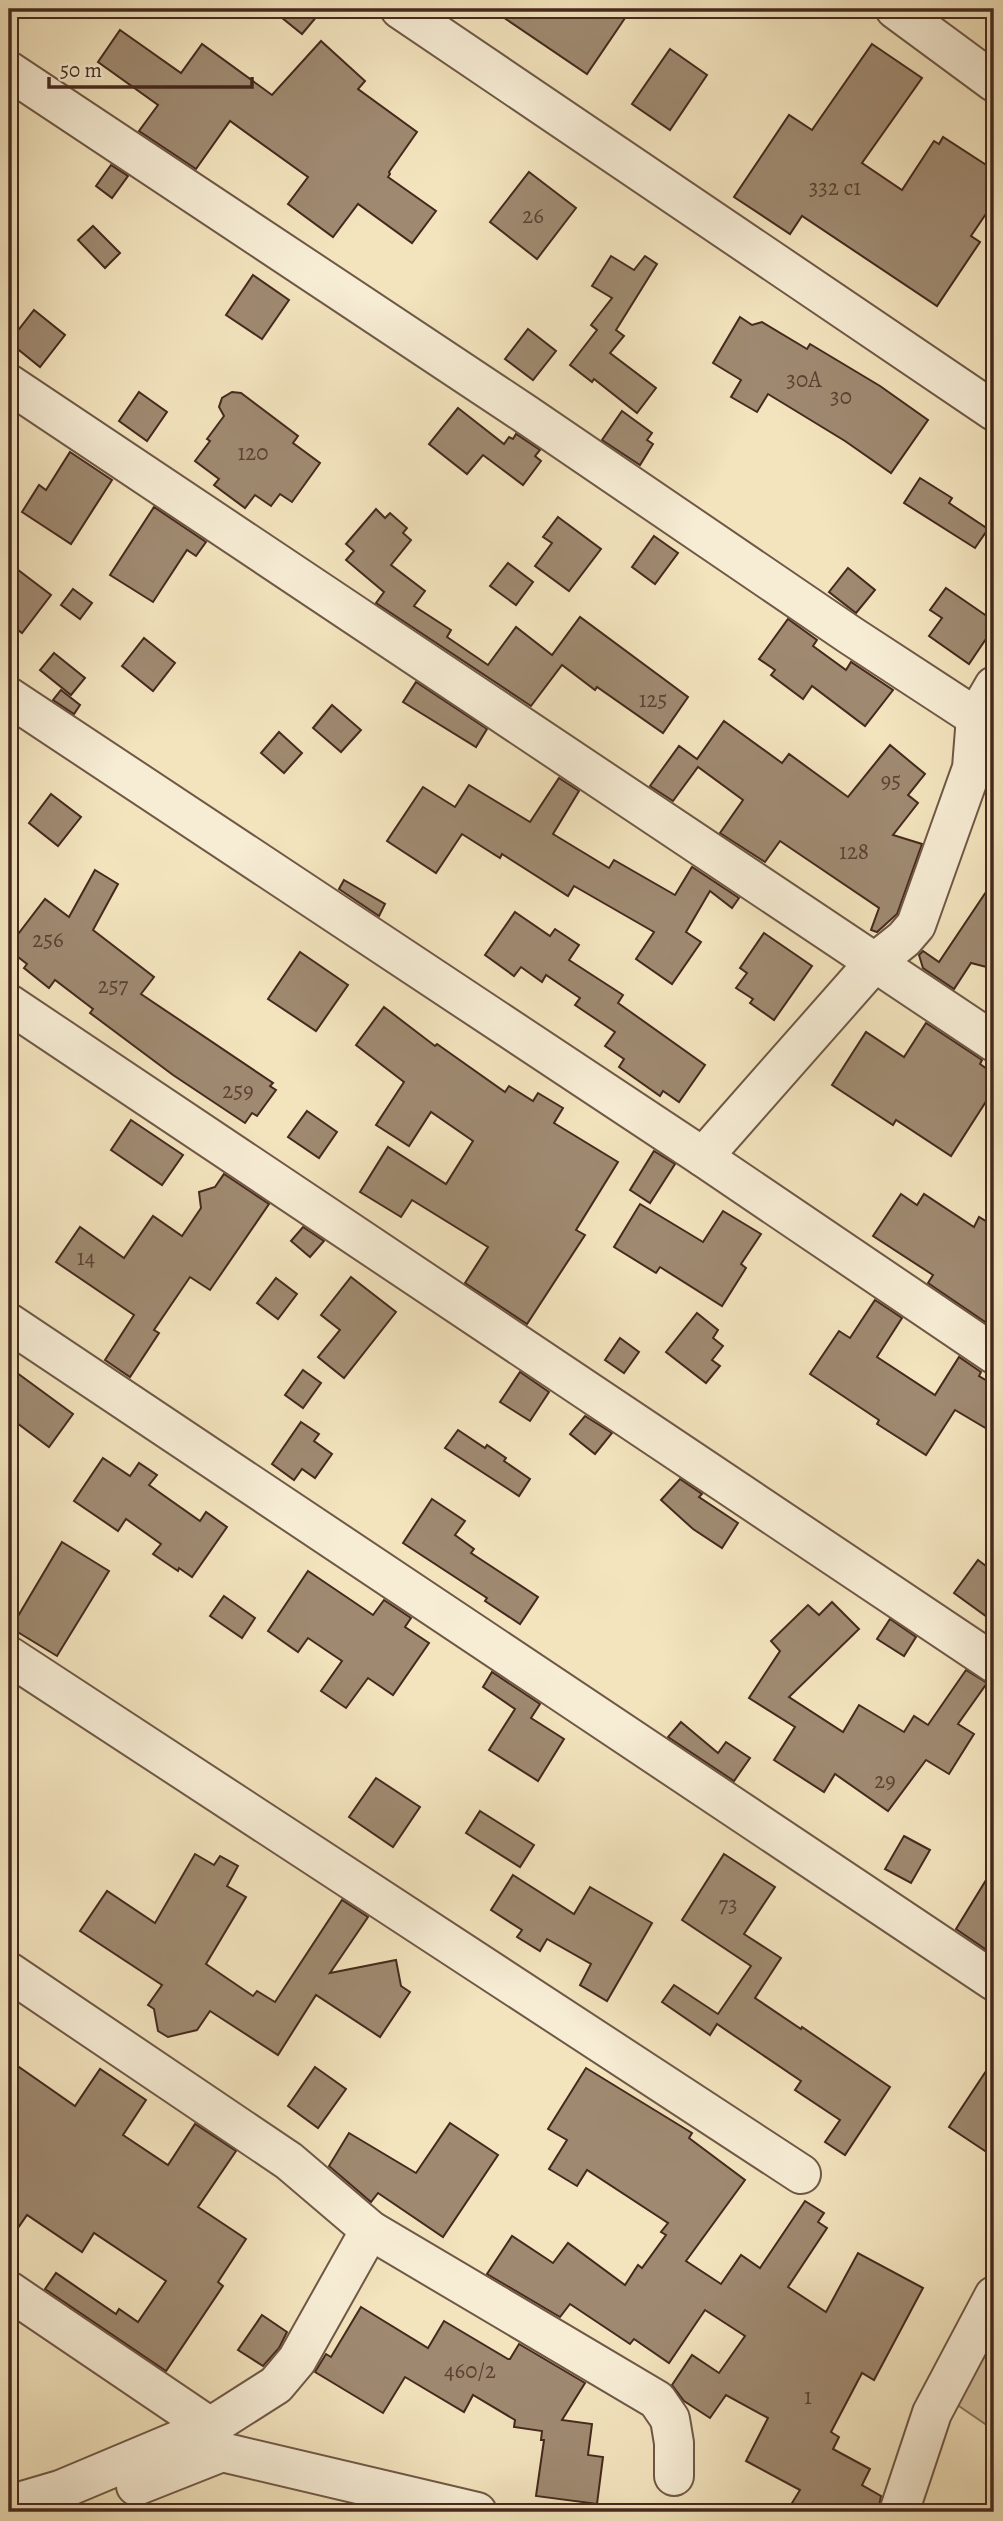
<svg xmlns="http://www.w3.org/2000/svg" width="1003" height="2521" viewBox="0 0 1003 2521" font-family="Alegreya,serif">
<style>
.green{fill:#d5c4a3;stroke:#8d7660;stroke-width:2}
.building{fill:#9f8a71;stroke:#45291e;stroke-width:2}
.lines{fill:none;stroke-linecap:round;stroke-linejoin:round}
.minor-casing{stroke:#705846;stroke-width:42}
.minor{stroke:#f7edd5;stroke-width:38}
.labels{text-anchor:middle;stroke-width:6;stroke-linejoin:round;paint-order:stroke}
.number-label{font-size:23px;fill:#5c4133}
</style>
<rect width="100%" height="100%" fill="#f3e4be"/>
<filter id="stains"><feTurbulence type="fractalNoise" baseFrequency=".00286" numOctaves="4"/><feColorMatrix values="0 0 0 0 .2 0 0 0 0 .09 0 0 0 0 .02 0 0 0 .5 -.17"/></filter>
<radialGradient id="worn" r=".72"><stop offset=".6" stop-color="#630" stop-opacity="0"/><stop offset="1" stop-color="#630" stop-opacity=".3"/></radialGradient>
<polygon class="green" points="994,2334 994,2430 956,2404"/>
<g class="building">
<polygon points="271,9 323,9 302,34"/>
<polygon points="491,9 612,9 625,18 587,74"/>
<polygon points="120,30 181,73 202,44 272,95 321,41 365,81 358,89 417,132 389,172 390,174 388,177 436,211 412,243 358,204 333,237 288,204 308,177 230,121 196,169 139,131 158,105 98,62"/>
<polygon points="872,44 922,78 862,163 902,190 934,141 939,144 943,137 994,170 994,202 971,236 980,242 937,306 802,216 790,234 734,197 789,115 812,130"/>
<polygon points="670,49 707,75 670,130 632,104"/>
<polygon points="111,165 128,176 112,198 96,186"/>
<polygon points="529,172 576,208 537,259 490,222"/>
<polygon points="93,226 120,253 105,268 78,240"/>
<polygon points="611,256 634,270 645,256 657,264 616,330 624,336 610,353 656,388 637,413 594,379 592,382 570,365 597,330 591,325 612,298 592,286"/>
<polygon points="253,275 289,300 262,339 226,315"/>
<polygon points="34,310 65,335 40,367 9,342"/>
<polygon points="740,317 752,325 762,322 807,349 810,344 880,386 928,420 891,473 845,441 768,394 757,412 731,397 741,380 713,363"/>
<polygon points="528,329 556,351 533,380 505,359"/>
<polygon points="139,392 167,412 147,441 119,421"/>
<polygon points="232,392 241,393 298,436 293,443 320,463 292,502 280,494 271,506 255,495 245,508 214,485 219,479 195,461 210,441 207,439 224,416 219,407 222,398"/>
<polygon points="458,408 504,444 509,437 513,439 516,434 540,450 535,456 541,461 523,485 483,455 467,474 429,444"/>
<polygon points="622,411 652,433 647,440 653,444 640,465 602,440"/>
<polygon points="70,452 112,480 71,544 22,512 39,485 46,490"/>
<polygon points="920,478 952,498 949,503 988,529 975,548 904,503"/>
<polygon points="154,507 206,542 196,556 187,550 153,602 110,575"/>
<polygon points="376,509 385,518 390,513 407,528 403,533 411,540 391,565 425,591 414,606 451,630 447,637 488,665 516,627 552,655 580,617 688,697 663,733 597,687 595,690 562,665 531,706 376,603 384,592 346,560 354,551 346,544"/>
<polygon points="558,517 601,549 569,591 535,566 552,543 543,537"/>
<polygon points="654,536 678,553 655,584 632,567"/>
<polygon points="9,563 51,595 22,633 9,623"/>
<polygon points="508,563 533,582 516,605 490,586"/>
<polygon points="848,568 875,590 856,613 829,592"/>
<polygon points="946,588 994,621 994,627 969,664 929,636 942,618 930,610"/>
<polygon points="73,589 92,603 80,619 61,605"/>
<polygon points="788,619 817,640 813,646 846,670 851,662 893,690 865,726 812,686 803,699 771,675 775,670 759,659"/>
<polygon points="144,638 175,663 153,691 122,666"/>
<polygon points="54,653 85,678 71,695 40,670"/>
<polygon points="416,682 487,729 476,747 403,702"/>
<polygon points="61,690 80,705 74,714 53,700"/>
<polygon points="332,705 361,730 341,752 313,728"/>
<polygon points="724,721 782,763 789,754 848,797 890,745 925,774 908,795 918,803 893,835 922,844 897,914 877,932 871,930 879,908 780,841 765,862 720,833 743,800 698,767 673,801 650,786 679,746 697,759"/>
<polygon points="279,732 302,753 284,773 261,753"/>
<polygon points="559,778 579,791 553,834 609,868 614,860 675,895 692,867 739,898 732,908 710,891 686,932 701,942 672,984 636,959 654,932 574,886 568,896 502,854 500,858 462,834 436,873 387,841 423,787 455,807 469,785 530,822"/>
<polygon points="51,794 81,817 58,846 29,823"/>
<polygon points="95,870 118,884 93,930 154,977 141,994 273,1083 270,1086 276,1090 257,1116 252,1113 245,1123 173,1075 90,1013 93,1009 55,980 49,988 24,968 27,964 9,950 9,946 45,899 69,917"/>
<polygon points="344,880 385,904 379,916 339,889"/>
<polygon points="994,880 994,969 971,963 954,989 923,968 919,955 923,951 939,962"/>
<polygon points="515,912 550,936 555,929 579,945 569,960 623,995 618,1003 705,1065 679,1102 663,1091 660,1096 619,1067 624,1059 605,1046 615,1032 575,1005 580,998 546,975 542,982 521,967 514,976 485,955"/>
<polygon points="764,933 812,966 774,1020 750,1003 753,999 736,988 747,973 740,968"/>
<polygon points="300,952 348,985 316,1031 268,999"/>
<polygon points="384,1007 435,1046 437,1044 505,1092 509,1086 533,1101 538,1093 563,1108 554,1123 618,1162 576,1230 585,1235 527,1324 465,1283 488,1247 412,1200 401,1217 360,1192 388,1147 446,1184 473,1141 431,1112 409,1146 376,1125 404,1082 356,1045"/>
<polygon points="926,1023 982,1060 980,1064 994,1074 994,1105 987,1100 951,1156 896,1120 893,1125 832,1085 866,1032 904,1057"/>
<polygon points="307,1111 337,1132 319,1158 288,1137"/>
<polygon points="131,1120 183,1155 162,1185 111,1150"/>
<polygon points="654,1151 675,1164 650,1203 630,1190"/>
<polygon points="224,1174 269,1204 210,1290 190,1277 154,1330 159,1333 130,1377 105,1360 134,1315 56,1262 80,1227 124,1258 153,1216 182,1236 201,1208 199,1192 215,1187"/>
<polygon points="901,1194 917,1205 924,1194 974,1227 979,1217 994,1226 994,1328 928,1283 933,1275 873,1236"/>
<polygon points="640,1204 703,1242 723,1211 761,1234 741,1264 746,1268 722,1306 660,1267 656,1273 614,1247"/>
<polygon points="303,1227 324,1241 310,1257 291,1241"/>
<polygon points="351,1277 396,1312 344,1378 318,1357 340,1330 321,1315"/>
<polygon points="276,1278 297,1294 278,1319 257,1303"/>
<polygon points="875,1300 902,1318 877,1357 935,1395 959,1357 981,1372 979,1376 994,1385 994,1433 955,1410 926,1455 877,1424 879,1420 810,1374 839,1331 850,1338"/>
<polygon points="697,1313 718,1330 713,1338 723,1346 712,1360 720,1366 706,1383 666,1352"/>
<polygon points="620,1338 639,1352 624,1373 605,1360"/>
<polygon points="9,1367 73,1414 49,1447 9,1417"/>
<polygon points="303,1370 321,1383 303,1408 285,1395"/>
<polygon points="520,1372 549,1392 530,1421 500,1402"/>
<polygon points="585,1416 612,1433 595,1454 570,1434"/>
<polygon points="301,1422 319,1434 314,1441 332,1454 315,1478 302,1469 294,1480 272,1464"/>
<polygon points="458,1430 485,1448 487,1445 506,1458 504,1461 530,1479 519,1496 445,1448"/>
<polygon points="103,1458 130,1476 139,1463 157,1475 149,1485 200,1521 206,1512 227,1527 192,1577 179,1568 178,1571 153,1554 161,1544 126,1519 118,1531 74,1501"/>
<polygon points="680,1479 702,1494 699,1497 738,1523 722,1548 693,1529 661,1500"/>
<polygon points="432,1499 465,1521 455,1535 474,1549 471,1553 538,1597 520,1624 485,1601 487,1598 403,1543"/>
<polygon points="62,1542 109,1571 57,1656 11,1628"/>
<polygon points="978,1560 994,1572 994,1622 954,1593"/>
<polygon points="308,1571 373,1615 384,1600 411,1618 405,1627 429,1643 393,1695 368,1678 346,1708 321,1691 342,1661 308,1638 298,1652 268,1631"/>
<polygon points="224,1596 255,1618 242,1638 210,1616"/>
<polygon points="832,1602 859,1629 789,1697 843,1732 859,1705 904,1732 914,1716 928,1725 966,1670 987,1683 958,1724 974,1734 949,1774 926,1760 888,1811 835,1774 824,1792 774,1760 795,1727 749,1698 780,1651 771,1641 808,1605 819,1615"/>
<polygon points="890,1619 916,1637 904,1656 877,1639"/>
<polygon points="492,1672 540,1704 531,1718 564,1739 538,1781 489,1750 515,1709 483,1687"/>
<polygon points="681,1722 718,1753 726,1742 750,1758 734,1781 668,1737"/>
<polygon points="376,1778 420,1807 393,1847 349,1817"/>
<polygon points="480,1811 534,1845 520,1867 466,1833"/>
<polygon points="904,1836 930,1850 911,1883 885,1869"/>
<polygon points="195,1854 214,1865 220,1856 238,1866 227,1886 246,1897 206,1964 253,1996 257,1991 275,2002 342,1900 368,1917 330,1973 396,1960 401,1986 410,1992 380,2037 316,1995 278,2055 210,2011 197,2030 168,2037 158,2031 154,2009 148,2005 162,1985 80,1931 107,1891 155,1923"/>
<polygon points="724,1854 775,1887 744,1934 781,1958 755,1998 801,2029 802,2027 890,2087 845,2155 825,2142 840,2120 795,2090 801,2081 717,2024 710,2035 662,2002 674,1985 718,2014 751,1966 682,1920"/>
<polygon points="994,1867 994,1955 956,1929"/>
<polygon points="513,1875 574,1914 590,1887 652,1923 607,2001 580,1985 591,1964 547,1939 540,1951 517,1937 522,1930 491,1910"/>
<polygon points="994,2059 994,2157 949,2127"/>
<polygon points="9,2060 75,2106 100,2069 146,2100 123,2135 168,2165 195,2124 236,2151 198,2207 246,2239 218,2282 223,2286 166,2371 45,2289 56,2273 116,2314 119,2309 138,2322 166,2281 94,2233 82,2252 27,2215 9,2241"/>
<polygon points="315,2067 346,2089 318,2128 288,2106"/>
<polygon points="586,2068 692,2133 689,2138 745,2180 686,2261 721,2284 741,2255 760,2268 805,2201 824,2213 818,2222 827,2228 788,2287 826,2312 858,2253 923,2288 874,2380 862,2373 831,2432 839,2437 833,2449 870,2469 862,2485 881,2496 878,2512 810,2512 792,2503 800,2490 746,2461 768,2418 726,2395 710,2418 684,2401 672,2385 692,2355 719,2373 745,2336 705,2310 669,2363 634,2339 630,2344 570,2304 560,2317 487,2274 512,2236 553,2263 568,2243 625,2285 638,2265 642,2268 666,2235 661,2232 668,2223 587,2170 577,2186 549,2169 567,2140 548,2129"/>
<polygon points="450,2123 498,2155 443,2237 378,2193 371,2202 329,2166 349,2133 416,2173"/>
<polygon points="361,2307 428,2348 444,2321 508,2359 510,2359 519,2344 585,2383 562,2420 592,2424 588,2455 603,2457 597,2504 536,2496 544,2440 541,2440 542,2431 514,2427 515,2420 473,2395 464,2412 405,2377 383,2413 315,2372 326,2354 331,2357"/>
<polygon points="262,2315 287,2332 279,2348 263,2366 238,2350"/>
</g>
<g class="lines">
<defs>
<g id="minor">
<polyline points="400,9 994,411"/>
<polyline points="895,9 994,82"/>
<polyline points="9,71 524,413 850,635 994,729"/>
<polyline points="9,384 994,1042"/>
<polyline points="9,697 703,1157 994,1354"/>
<polyline points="9,1004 994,1663"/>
<polyline points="703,1157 874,963 904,939 916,925 972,768 976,717 994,686"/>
<polyline points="9,1323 994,1981"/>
<polyline points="9,1656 801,2174"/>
<polyline points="9,1972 289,2161 370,2230 657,2400 670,2419 674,2443 674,2476"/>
<polyline points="9,2291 210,2427"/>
<polyline points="136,2486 222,2452 477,2512"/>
<polyline points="9,2505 60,2490 210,2427 276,2385 297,2360 370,2230"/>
<polyline points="899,2512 932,2413 994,2296"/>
</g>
</defs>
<use href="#minor" class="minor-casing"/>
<use href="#minor" class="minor"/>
</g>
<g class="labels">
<g class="number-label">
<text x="835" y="195">332 с1</text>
<text x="533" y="223">26</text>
<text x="804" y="387">30А</text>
<text x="841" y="404">30</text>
<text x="253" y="460">120</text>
<text x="653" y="707">125</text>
<text x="891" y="788">95</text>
<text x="854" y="859">128</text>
<text x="48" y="947">256</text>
<text x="113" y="993">257</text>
<text x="238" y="1098">259</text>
<text x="86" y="1265">14</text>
<text x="885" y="1788">29</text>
<text x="728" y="1912">73</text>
<text x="470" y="2378">460/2</text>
<text x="808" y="2404">1</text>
</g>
</g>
<rect width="1003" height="2521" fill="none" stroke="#f3e4be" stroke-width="35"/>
<rect x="10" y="10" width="982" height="2500" fill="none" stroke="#45291e" stroke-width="3.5"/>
<rect x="18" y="18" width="968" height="2486" fill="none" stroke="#45291e" stroke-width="2"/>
<path d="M49 77v10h203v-10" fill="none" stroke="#45291e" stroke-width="3.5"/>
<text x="60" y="77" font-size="21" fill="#45291e" stroke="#f7edd5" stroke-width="5" paint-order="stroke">50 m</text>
<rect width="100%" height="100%" filter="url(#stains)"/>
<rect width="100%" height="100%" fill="url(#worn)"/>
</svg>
